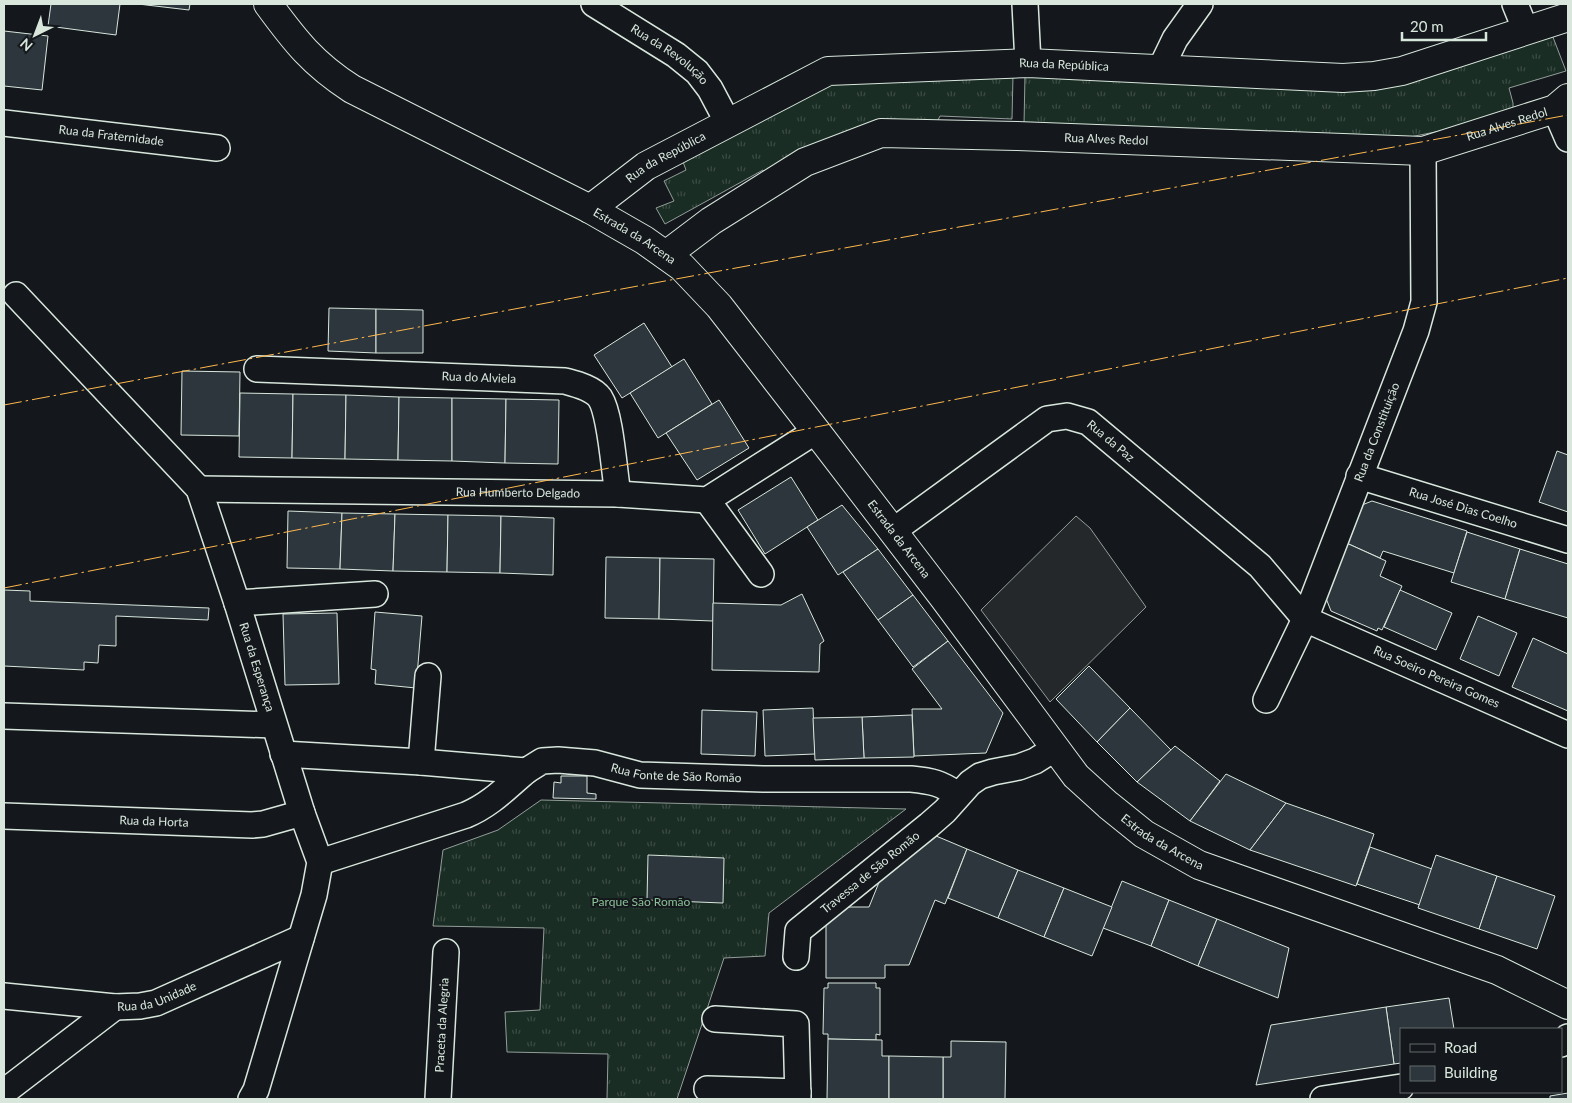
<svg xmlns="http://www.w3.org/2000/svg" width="1572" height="1103" viewBox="0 0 1572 1103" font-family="Lato,sans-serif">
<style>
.grass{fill:url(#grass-tufts);stroke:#939e99}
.parking{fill:#24282b;stroke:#939e99}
.building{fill:#2c363c;stroke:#d8e6dc}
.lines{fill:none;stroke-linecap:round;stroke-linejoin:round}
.street-casing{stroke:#d8e6dc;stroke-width:28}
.secondary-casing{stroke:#d8e6dc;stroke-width:30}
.street{stroke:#14181c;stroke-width:25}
.secondary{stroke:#14181c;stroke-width:28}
.power{stroke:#ffb74d;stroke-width:1;stroke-dasharray:18 4 2.5 4;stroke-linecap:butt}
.labels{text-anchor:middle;stroke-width:4;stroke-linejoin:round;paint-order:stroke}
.street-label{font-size:12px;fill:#d8e6dc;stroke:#14181c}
.park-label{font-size:12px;fill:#8ac095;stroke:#14181c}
</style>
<defs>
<pattern id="grass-tufts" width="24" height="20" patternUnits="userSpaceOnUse" patternTransform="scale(1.25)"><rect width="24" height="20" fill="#1a2d24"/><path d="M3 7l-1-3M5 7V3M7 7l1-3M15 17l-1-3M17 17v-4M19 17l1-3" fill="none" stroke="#3b4b43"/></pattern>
</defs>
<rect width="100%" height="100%" fill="#14181c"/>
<g class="grass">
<polygon points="1551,32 1566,71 1509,88 1513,103 1513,114 1475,124 1390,141 1024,125 1025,75 1351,88"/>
<polygon points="1013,75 1012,119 940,116 935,126 769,177 763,170 665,224 656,208 674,201 664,181 686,170 682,159 837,81"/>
<polygon points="541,800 906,809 769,913 765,956 724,958 677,1099 607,1099 608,1054 507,1052 505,1012 540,1010 544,928 433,926 443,850 498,830"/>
</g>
<polygon class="parking" points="1076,516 1090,528 1146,607 1050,702 981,610"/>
<g class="building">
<polygon points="51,4 120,4 116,35 48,26"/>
<polygon points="138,4 190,4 189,10"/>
<polygon points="4,31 48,36 42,90 4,86"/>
<polygon points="329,308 376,309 376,353 328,351"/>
<polygon points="376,309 423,310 423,353 376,353"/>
<polygon points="644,323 672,367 622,398 594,355"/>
<polygon points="684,359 712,404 658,438 630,393"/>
<polygon points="182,371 240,372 239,436 181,435"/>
<polygon points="240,393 293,394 292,458 239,457"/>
<polygon points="293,394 346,395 345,459 292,458"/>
<polygon points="346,395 399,397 398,460 345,459"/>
<polygon points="399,397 452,398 452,461 398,460"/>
<polygon points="452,398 506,399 505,463 452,461"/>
<polygon points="506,399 559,400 558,464 505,463"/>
<polygon points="719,400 749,448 697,480 666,433"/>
<polygon points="1557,451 1568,455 1568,512 1539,502"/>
<polygon points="791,477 818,520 765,554 738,510"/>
<polygon points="1372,501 1467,531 1454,573 1383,551 1380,558 1342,541 1357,507"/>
<polygon points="842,505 878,549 838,575 807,527"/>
<polygon points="288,511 342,513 340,569 287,568"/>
<polygon points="342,513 395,514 393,571 340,569"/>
<polygon points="395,514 448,515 447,572 393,571"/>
<polygon points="448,515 501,516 500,573 447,572"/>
<polygon points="501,516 554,518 553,575 500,573"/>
<polygon points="1467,532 1520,549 1505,599 1451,582"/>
<polygon points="1342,541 1386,561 1380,576 1402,586 1382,630 1378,628 1377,631 1331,611 1320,583"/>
<polygon points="878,549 913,595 878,620 843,572"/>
<polygon points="1520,549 1568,564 1568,618 1505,599"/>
<polygon points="606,557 660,558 659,619 605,618"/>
<polygon points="660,558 714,559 713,621 659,619"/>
<polygon points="4,590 30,591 30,601 209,608 208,620 116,616 116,646 99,645 98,663 84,662 84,670 4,666"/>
<polygon points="1400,590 1452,613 1436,650 1384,627"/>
<polygon points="802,594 824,641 820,644 819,672 712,670 713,603 781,605"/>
<polygon points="913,595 948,641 913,667 878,620"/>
<polygon points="375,612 422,616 416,688 375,684 376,670 371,669"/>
<polygon points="337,613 339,684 285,685 283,614"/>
<polygon points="1478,616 1517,633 1499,676 1460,659"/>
<polygon points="1533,638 1568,654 1568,711 1512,687"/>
<polygon points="948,641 1003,713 986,753 914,756 912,709 942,709 912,669"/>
<polygon points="1089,666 1130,708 1097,742 1056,699"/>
<polygon points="813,708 815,754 765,756 763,710"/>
<polygon points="1130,708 1171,750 1137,782 1097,742"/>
<polygon points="702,710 757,712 755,756 701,754"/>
<polygon points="912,715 914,757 864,758 862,717"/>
<polygon points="862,717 864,758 815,760 813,718"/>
<polygon points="1175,746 1220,781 1190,821 1137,782"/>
<polygon points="1226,774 1286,803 1250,850 1190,821"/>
<polygon points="561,776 587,776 587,793 596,794 596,799 553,798 554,782 561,783"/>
<polygon points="1286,803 1374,834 1356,886 1250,850"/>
<polygon points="929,833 967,849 945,904 935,900 909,965 885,965 885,978 826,978 826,915 840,914 840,907 869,907 884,870"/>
<polygon points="1370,847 1432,869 1420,905 1357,884"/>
<polygon points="967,849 1018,870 998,918 948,898"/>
<polygon points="648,855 724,858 723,903 647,900"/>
<polygon points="1436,855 1497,876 1479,929 1418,908"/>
<polygon points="1018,870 1064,888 1044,937 998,918"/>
<polygon points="1497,876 1555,896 1537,949 1479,929"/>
<polygon points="1122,881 1169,900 1151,946 1103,928"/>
<polygon points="1064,888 1112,907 1092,956 1044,937"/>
<polygon points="1169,900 1217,919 1198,966 1151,946"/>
<polygon points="1217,919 1289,948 1278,998 1198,966"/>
<polygon points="828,983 876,983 876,988 880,988 880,1035 876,1034 876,1040 828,1039 828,1034 823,1034 824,988 828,988"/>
<polygon points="1449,998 1454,1029 1401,1029 1401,1063 1394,1064 1386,1007"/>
<polygon points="1386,1007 1394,1064 1256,1085 1271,1025"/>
<polygon points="828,1039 882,1040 882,1056 889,1056 889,1099 827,1099"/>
<polygon points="951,1041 1006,1042 1005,1099 943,1099 943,1057 951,1057"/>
<polygon points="889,1056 943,1057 943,1099 889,1099"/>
<polygon points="1568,1093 1568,1099 1550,1099 1550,1096"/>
</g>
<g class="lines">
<defs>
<g id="street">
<path id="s1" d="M594,4L676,55L697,72L710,89L728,123"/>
<polyline points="1025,4 1028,63"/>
<polyline points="1515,4 1526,31"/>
<polyline points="1161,68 1175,39 1200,4"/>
<polyline points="1555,109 1568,139"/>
<path id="s2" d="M4,123L217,148"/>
<path id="s3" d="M16,295L199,489L237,603L302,813L320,862L314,895L256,1090L251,1099"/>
<path id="s4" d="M257,369L565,381C576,384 593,388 600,398C611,415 614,472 618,494"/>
<path id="s5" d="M1359,476L1568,540"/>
<path id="s6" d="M199,489L618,494L707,500L816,431"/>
<polyline points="707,500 761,574"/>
<path id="s7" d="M893,531L1047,419L1067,416L1088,422L1260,566L1305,619L1568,735"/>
<polyline points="237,603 375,594"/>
<path id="s8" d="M1266,700L1305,619L1416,331L1424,302L1423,151"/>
<polyline points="4,716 274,725"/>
<path id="s9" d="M283,754L421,762L526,771L542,761L558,760L595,763L640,775L763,779H911C932,781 941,783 958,795"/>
<polyline points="421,762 428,676"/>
<path id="s10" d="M4,816L252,825L263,824L302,813"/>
<path d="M320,862L466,815C490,805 506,788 526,771"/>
<path id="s11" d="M796,957L798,931L929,825L945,811L970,783L980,776L993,772L1019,767L1035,761L1054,749"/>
<path id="s12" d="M4,996L115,1007L140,1006L156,1003L301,938"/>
<polyline points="715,1019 796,1024 798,1099"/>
<polyline points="1561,1044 1568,1037"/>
<polyline points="707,1089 798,1092"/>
<polyline points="4,1092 115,1007"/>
<path id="s13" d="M438,1099L446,952"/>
<polyline points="1323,1099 1401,1087"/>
</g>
<g id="secondary">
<path id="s14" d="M268,4C295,41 313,64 352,89L590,209L644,240L682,267L719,306L816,431L944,598L1076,776L1108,805L1144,834L1199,865L1497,970L1568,1005"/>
<path id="s15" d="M590,209L646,166L828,71L1028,63L1343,78L1374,76L1402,71L1568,17"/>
<path id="s16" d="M666,255L711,221L805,162L881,133L1017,136L1423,151L1555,109L1568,98"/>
</g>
</defs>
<use href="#street" class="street-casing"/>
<use href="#secondary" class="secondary-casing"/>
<use href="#street" class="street"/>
<use href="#secondary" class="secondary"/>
<g class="power">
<polyline points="4,405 589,295 1568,115"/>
<polyline points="4,588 1568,278"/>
</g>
</g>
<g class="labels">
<g class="street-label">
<text dy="4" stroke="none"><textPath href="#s1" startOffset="91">Rua da Revolução</textPath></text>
<text dy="4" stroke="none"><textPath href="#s15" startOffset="512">Rua da República</textPath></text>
<text dy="4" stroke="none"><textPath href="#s16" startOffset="879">Rua Alves Redol</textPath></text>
<text dy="4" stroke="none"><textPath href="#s2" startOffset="108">Rua da Fraternidade</textPath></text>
<text dy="4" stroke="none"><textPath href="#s16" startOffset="474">Rua Alves Redol</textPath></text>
<text dy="4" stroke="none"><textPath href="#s15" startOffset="92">Rua da República</textPath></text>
<text dy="4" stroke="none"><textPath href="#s14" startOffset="439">Estrada da Arcena</textPath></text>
<text dy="4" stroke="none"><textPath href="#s4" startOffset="222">Rua do Alviela</textPath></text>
<text dy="4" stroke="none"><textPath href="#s8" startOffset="290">Rua da Constituição</textPath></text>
<text dy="4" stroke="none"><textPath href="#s7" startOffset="262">Rua da Paz</textPath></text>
<text dy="4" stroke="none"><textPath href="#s6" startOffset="319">Rua Humberto Delgado</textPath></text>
<text dy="4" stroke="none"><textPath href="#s5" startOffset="109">Rua José Dias Coelho</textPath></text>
<text dy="4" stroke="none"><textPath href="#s14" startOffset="844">Estrada da Arcena</textPath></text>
<text dy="4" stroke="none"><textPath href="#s3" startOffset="454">Rua da Esperança</textPath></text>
<text dy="4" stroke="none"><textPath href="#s7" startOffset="670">Rua Soeiro Pereira Gomes</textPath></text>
<text dy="4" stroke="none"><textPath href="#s9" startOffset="398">Rua Fonte de São Romão</textPath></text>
<text dy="4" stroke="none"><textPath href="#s10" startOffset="150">Rua da Horta</textPath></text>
<text dy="4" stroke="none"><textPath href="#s14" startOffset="1249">Estrada da Arcena</textPath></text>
<text dy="4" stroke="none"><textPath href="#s11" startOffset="119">Travessa de São Romão</textPath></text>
<text dy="4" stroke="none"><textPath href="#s12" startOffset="155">Rua da Unidade</textPath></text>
<text dy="4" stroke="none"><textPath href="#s13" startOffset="74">Praceta da Alegria</textPath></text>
</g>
<g class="park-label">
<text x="641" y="906">Parque São Romão</text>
</g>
</g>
<rect width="1572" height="1103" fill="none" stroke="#d8e6dc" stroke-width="10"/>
<rect x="1400" y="1028" width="162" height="65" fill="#14181c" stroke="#626a69"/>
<rect x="1410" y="1044" width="25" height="8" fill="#14181c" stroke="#626a69"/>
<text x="1444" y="1053" font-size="15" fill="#d8e6dc">Road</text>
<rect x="1410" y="1066" width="25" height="15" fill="#2c363c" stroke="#626a69"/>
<text x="1444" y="1078" font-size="15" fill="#d8e6dc">Building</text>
<g transform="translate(35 35) rotate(222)" stroke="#14181c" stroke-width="4" paint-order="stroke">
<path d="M0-4L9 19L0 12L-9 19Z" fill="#d8e6dc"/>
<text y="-8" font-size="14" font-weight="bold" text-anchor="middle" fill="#d8e6dc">N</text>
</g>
<path d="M1402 32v8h84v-8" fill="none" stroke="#d8e6dc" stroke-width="2.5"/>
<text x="1410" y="32" font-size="15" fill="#d8e6dc" stroke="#14181c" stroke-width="4" paint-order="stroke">20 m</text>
</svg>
